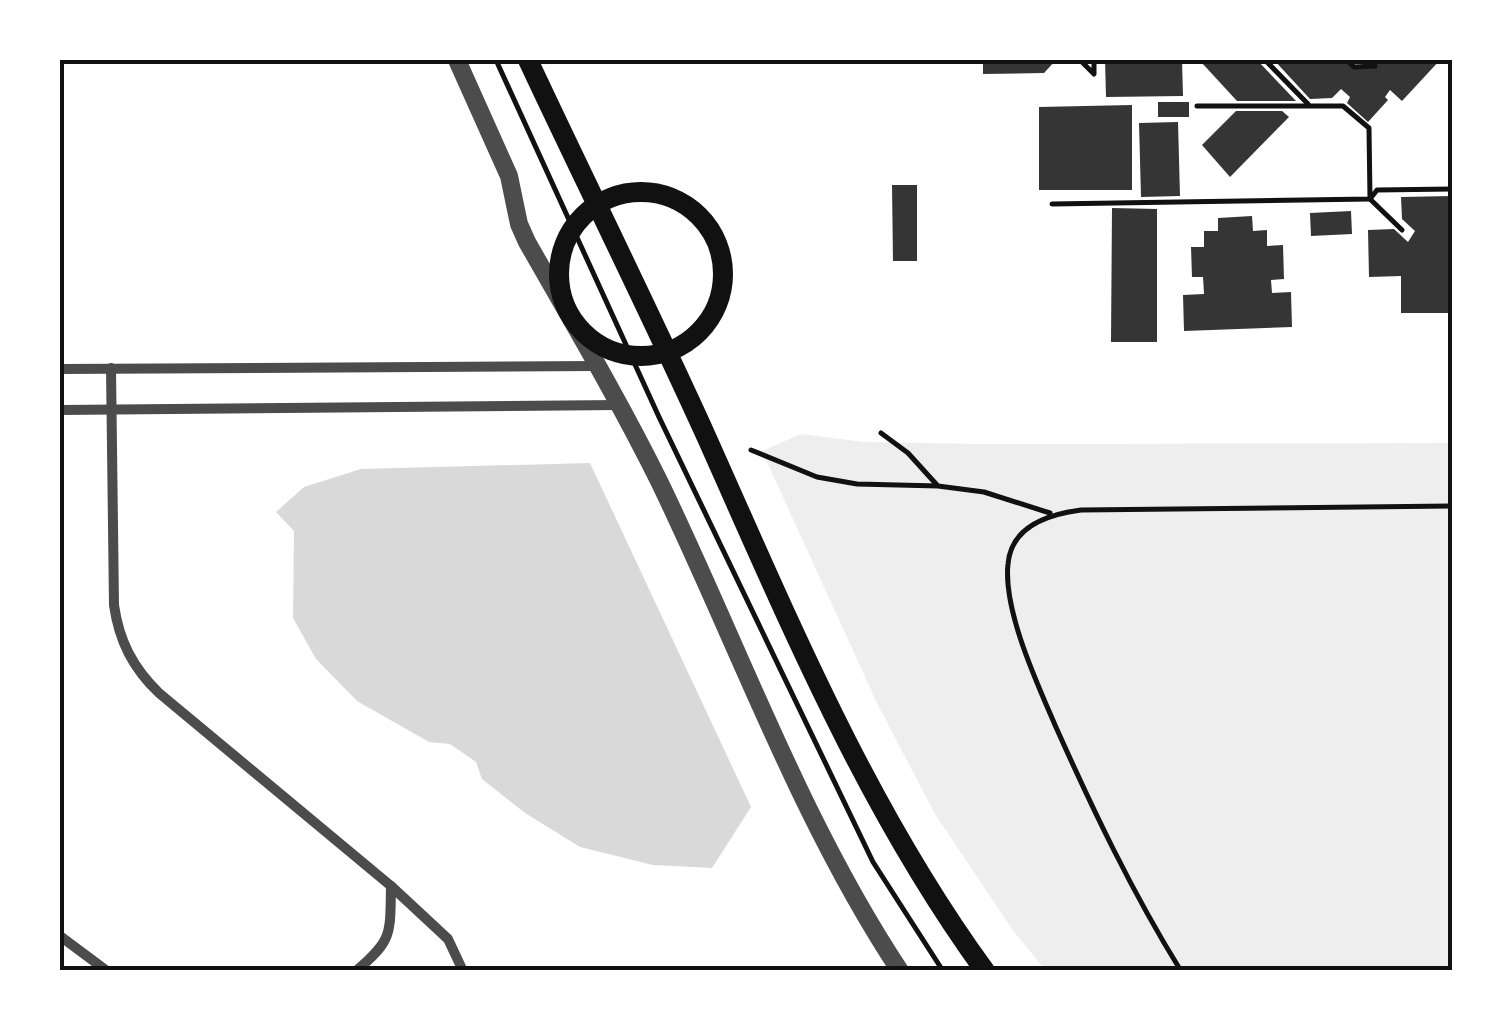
<svg xmlns="http://www.w3.org/2000/svg" width="1512" height="1031" viewBox="0 0 1512 1031" font-family="Signika,sans-serif">
<style>
.green{fill:#eee}
.water{fill:#d9d9d9}
.building{fill:#353535}
.lines{fill:none;stroke-linecap:round;stroke-linejoin:round}
.path{stroke:#111;stroke-width:5}
.minor{stroke:#4c4c4c;stroke-width:10}
.tertiary{stroke:#4c4c4c;stroke-width:18}
.secondary{stroke:#111;stroke-width:20}
.primary{stroke:#111;stroke-width:20}
.neatline{fill:none;stroke:#111;stroke-width:4}
</style>
<rect width="100%" height="100%" fill="#fff"/>
<polygon class="green" points="801,434 864,442 982,444 1452,443 1452,971 1046,971 1012,929 935,814 877,703 762,451"/>
<polygon class="water" points="590,463 751,807 712,868 653,865 580,847 525,813 482,779 476,762 450,744 429,742 357,701 316,659 293,618 294,531 276,512 304,487 361,469"/>
<g class="building">
<polygon points="983,60 1056,60 1044,73 983,74"/>
<polygon points="1105,60 1182,60 1183,96 1106,97"/>
<polygon points="1206,60 1257,60 1296,101 1237,101 1202,63"/>
<polygon points="1274,60 1347,60 1354,67 1375,66 1381,60 1440,60 1402,101 1390,90 1385,97 1388,100 1368,122 1347,103 1350,97 1341,89 1332,98 1310,99"/>
<rect x="1158" y="102" width="31" height="15"/>
<polygon points="1132,105 1132,190 1039,190 1039,107"/>
<polygon points="1236,111 1282,111 1289,117 1230,177 1202,145"/>
<polygon points="1178,122 1180,196 1141,197 1139,123"/>
<polygon points="892,185 917,185 917,261 893,261"/>
<polygon points="1452,196 1450,313 1401,313 1401,276 1369,277 1368,230 1394,229 1408,242 1415,231 1402,219 1401,197"/>
<polygon points="1112,208 1157,209 1157,342 1111,342"/>
<polygon points="1351,211 1352,234 1311,236 1310,213"/>
<polygon points="1252,216 1253,231 1267,230 1267,246 1283,245 1284,279 1271,280 1272,293 1291,292 1292,327 1184,331 1183,295 1204,294 1203,277 1192,277 1191,247 1204,247 1204,231 1218,231 1218,218"/>
</g>
<g class="lines">
<g class="path">
<polyline points="496,60 659,417 873,862 943,971"/>
<polyline points="1080,60 1094,74 1094,60"/>
<polyline points="1265,60 1308,104"/>
<polyline points="1347,60 1354,67 1375,66"/>
<polyline points="1197,106 1343,106 1369,128 1370,199 1402,230"/>
<polyline points="1052,204 1370,199 1377,190 1452,189"/>
<polyline points="881,433 908,453 937,485"/>
<polyline points="751,450 817,477 857,484 938,486 984,492 1050,513"/>
<path d="M1181,971C1132,892 1093,810 1055,725C1037,683 1003,610 1008,564C1011,526 1050,514 1081,510L1452,506"/>
</g>
<g class="minor">
<path d="M111,368L114,605C119,641 133,668 159,693L391,886L448,939L463,971"/>
<polyline points="60,369 595,366"/>
<polyline points="60,410 619,405"/>
<polyline points="60,936 107,971"/>
<path d="M356,971C393,940 390,934 391,886"/>
</g>
<path class="tertiary" d="M457,60L509,176L519,224L527,242C572,321 619,400 659,481C738,644 800,820 900,971"/>
<circle class="secondary" cx="641" cy="274" r="82"/>
<path class="primary" d="M528,60C587,186 649,310 706,436C788,619 866,808 985,971"/>
</g>
<rect width="1512" height="1031" fill="none" stroke="#ffffff" stroke-width="125"/>
<rect x="62" y="62" width="1388" height="906" class="neatline"/>
</svg>
